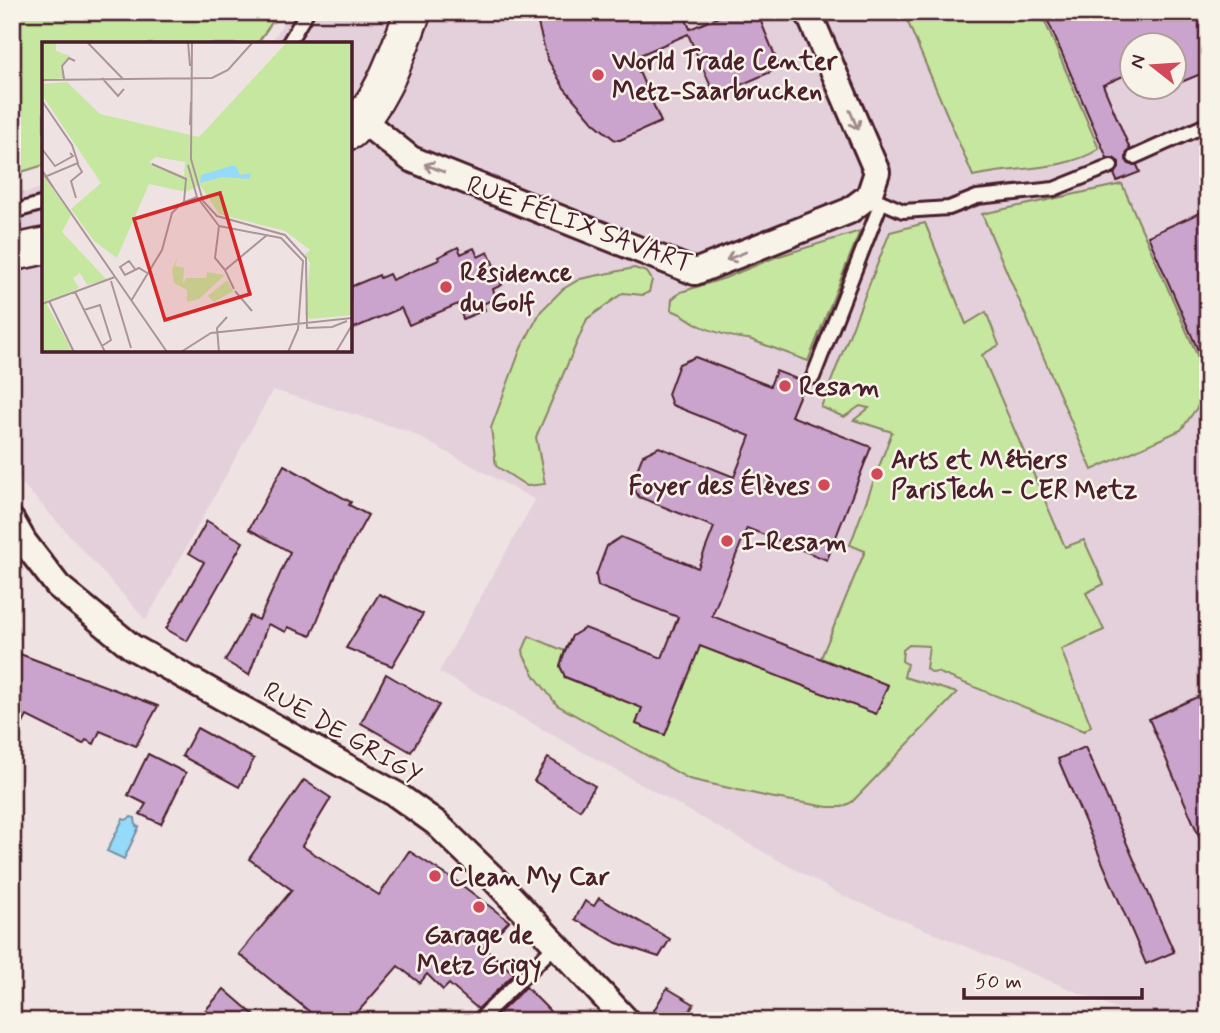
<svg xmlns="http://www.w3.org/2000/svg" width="1220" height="1033" viewBox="0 0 1220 1033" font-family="Mynerve,sans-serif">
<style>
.built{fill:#e3d0db;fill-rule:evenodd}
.green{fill:#c6e79f;stroke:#888365;stroke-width:2}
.water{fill:#95daf8;stroke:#778fa6;stroke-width:2}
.building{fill:#caa4cc;stroke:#4a1f2b;stroke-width:2}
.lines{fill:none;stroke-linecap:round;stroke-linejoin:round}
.lane-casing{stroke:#4a1f2b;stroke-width:18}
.street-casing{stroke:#4a1f2b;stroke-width:30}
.secondary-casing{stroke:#4a1f2b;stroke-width:40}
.lane{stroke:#f7f3e8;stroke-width:12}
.street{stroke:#f7f3e8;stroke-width:24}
.secondary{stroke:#f7f3e8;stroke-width:35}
.oneway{stroke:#a0898a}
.poi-dot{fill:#d1495b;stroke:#f7f3e8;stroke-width:2.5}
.labels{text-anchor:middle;stroke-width:5;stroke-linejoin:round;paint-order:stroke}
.poi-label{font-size:26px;font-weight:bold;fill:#4a1f2b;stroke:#f7f3e8;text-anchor:start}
.street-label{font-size:26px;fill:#4a1f2b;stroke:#f7f3e8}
.inset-road{fill:none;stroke:#ac9599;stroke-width:2}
.view{fill:#d62828;fill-opacity:0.15;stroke:#d62828;stroke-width:3.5}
.inset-edge{fill:none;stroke:#4a1f2b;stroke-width:3.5}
</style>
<rect width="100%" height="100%" fill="#eee3e2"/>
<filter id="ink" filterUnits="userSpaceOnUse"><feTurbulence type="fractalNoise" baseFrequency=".0143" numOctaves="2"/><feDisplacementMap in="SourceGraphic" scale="14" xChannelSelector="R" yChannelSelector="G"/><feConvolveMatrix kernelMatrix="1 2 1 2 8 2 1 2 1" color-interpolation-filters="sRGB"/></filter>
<g filter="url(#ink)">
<path class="built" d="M290,12H1208V1006L1147,1021L841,895L439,672L535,500L408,431L273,390L146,620L12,472V197L44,187V350H350V44H270ZM1132,46H1174V88H1132Z"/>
<g class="green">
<polygon points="12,12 279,12 257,44 44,44 44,165 12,175"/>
<path d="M1041,12L1099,149C1066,171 1011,167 973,176L904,13Z"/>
<polygon points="1122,184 1208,380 1208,392 1181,430 1092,470 982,214"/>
<polygon points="925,223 966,324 986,312 999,345 982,355 1065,547 1084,540 1104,584 1086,593 1104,630 1061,649 1091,726 1084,731 937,672 933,673 926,669 929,646 909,645 903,650 902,661 907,664 904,677 957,693 852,802 842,807 828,807 769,797 689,779 557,705 535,676 524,656 523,650 529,636 565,651 560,665 561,669 565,671 564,677 627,702 644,703 636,724 665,735 700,646 877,713 887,685 821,658 865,551 850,545 892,432 854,420 869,408 860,406 844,417 821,407 890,232"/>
<path d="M860,231L808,361L749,339C736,339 707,330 695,323C687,318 681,313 671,310L672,299L681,292L725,278L776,257Z"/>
<polygon points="634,268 647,272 652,280 649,292 643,295 623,293 587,319 536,437 545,484 527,486 496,466 491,428 521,348 541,311 563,289 580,279"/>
</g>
<polygon class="water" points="131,817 135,818 136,826 139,827 124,859 107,851 123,819 126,820"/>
<g class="building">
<polygon points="535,12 683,12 690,29 730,12 757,12 780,68 715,96 688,34 633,58 661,122 620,140 615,140 594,123 564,88 547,58"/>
<polygon points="1044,12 1208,12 1208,71 1174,85 1174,46 1132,46 1132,72 1103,85 1130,149 1127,152 1126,160 1129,164 1137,165 1140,172 1117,181 1114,174 1119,168 1119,162 1113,158 1107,158"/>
<polygon points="1208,209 1208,373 1148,236"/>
<polygon points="458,247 461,254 474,248 478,257 488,252 495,268 502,285 493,289 496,298 483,304 485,310 463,319 458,304 409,325 401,308 350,330 350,287 379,275 380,278 389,274 392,280 439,260 438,257"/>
<polygon points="695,357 770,386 776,371 805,382 791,416 871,447 827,560 747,528 712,616 888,685 876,714 700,646 665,735 636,724 642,708 565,677 560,666 565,651 572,636 585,628 662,658 678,617 598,586 596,575 607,546 621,537 698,568 714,527 639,497 631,485 643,455 659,447 734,477 750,436 672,405 668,394 679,364"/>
<polygon points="284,465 351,502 349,505 368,515 338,569 311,636 288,627 286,632 268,624 249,675 225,661 250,616 259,620 290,552 249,529"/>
<polygon points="207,521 243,542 187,641 166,629 204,562 189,553"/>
<polygon points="379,594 423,614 392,666 346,648"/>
<polygon points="12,651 158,706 136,746 100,731 94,744 86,740 83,744 27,716 12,744"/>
<polygon points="386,674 439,705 411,752 361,723"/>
<polygon points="1208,692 1208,857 1149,719"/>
<polygon points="197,728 254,759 239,787 182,756"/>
<polygon points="1085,747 1174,952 1146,964 1058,759"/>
<polygon points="148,754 186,773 161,824 140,814 146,804 128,795"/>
<polygon points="548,758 595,786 580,810 534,781"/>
<polygon points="304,780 331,798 302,846 379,895 409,851 459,883 509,921 484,947 514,974 478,1009 449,984 443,990 427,974 420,983 398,966 350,1021 321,1021 239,954 292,890 249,859"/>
<polygon points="599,898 670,939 659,957 617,943 575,919 585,901 594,906"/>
<polygon points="526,987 544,1005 559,1021 492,1020"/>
<polygon points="667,988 694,1004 684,1021 668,1021 653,1012"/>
<polygon points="224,989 261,1021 196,1021"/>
</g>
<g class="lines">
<defs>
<g id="lane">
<polyline points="288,44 307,12"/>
<polyline points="1134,157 1208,124"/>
<polyline points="869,196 903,211 949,208 977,197 1054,189 1111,166"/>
<polyline points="12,212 44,203"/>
<polyline points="813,377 881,203"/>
<polyline points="478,1021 556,945"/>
</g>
<g id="street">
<polyline points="362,120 411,159 695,272 849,211 869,196 877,172 808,12"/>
<polyline points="12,521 24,542 58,586 132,647 397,795 436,823 494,879 627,1021"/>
</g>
<g id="secondary">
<path d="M350,131C383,101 397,53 413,12"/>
<polyline points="12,253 44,246"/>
</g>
</defs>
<use href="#lane" class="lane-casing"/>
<use href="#street" class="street-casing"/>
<use href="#secondary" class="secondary-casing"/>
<use href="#lane" class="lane"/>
<use href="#street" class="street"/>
<use href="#secondary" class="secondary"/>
</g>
<defs><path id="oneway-shaft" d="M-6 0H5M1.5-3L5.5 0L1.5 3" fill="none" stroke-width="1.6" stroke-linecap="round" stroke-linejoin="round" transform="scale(1.75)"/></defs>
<g class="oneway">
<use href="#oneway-shaft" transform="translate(854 120) rotate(67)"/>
<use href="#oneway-shaft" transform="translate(434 168) rotate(-158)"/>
<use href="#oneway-shaft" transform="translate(736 256) rotate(158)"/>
</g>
</g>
<g class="poi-dot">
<circle cx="598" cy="75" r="7"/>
<circle cx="446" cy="287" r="7"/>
<circle cx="785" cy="386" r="7"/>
<circle cx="877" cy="474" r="7"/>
<circle cx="824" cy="485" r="7"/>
<circle cx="727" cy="541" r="7"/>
<circle cx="435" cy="876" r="7"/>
<circle cx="479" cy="907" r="7"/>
</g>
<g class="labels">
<g class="poi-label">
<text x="612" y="69">World Trade Center<tspan x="612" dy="30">Metz-Saarbrucken</tspan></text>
<text x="460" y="281">Résidence<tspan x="460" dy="30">du Golf</tspan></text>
<text x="799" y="395">Resam</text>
<text x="891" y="468">Arts et Métiers<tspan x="891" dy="30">ParisTech - CER Metz</tspan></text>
<text x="810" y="494" text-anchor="end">Foyer des Élèves</text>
<text x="741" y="550">I-Resam</text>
<text x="449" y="885">Clean My Car</text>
<text x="479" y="943" text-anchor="middle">Garage de<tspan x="479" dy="30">Metz Grigy</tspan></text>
</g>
<g class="street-label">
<text transform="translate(580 223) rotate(20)" y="9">RUE FÉLIX SAVART</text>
<text transform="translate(343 732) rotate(30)" y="9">RUE DE GRIGY</text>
</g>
</g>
<g transform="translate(42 42)">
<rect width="310" height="310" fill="#eee3e2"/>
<path d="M0,0H14V9L28,14L18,25L24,36L0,38ZM245,0H310V273L268,277L263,273L268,221L263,212L268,208L243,189L177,172L158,143L144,150L107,142L75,216L52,199L29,167L59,141L2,56L1,42L25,40L58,72L157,95ZM114,115L143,120L142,134L107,120ZM0,132L29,173L20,190L65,238L45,243L38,231L31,236L37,246L4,261L31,310H0ZM137,211L133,224L142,226L141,242L144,236H164L165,230L183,233L157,257L145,260V248L132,241L130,228ZM185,238L191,249L172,260L166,254Z" fill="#c6e79f" fill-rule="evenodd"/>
<path d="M189,124H194L198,133L209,131L207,137L180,135L158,141L159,133Z" fill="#95daf8"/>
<path class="inset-road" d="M45,0L81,37M146,0L148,24M150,0L149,117L161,159L175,174L243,193L264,216L265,286L290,285L305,279M60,36L76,54L82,47M22,37L20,24L27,16L33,19M0,38L170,36L186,28L211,0M0,59L30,103L36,121L5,134M148,83L149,60M0,107L13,124L31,114L28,111M110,122L144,137L142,160M146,123L155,155L177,184M0,128L13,148L0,130M13,148L125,310M34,156L29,139L40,130L35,121M177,184L239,196L261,219L256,287L246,310M177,184L173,216L183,228L225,193M93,227L87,219L78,225L83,233L97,226L107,232M183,228L192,247M69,239L89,306M193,249L210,269M33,250L63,310M7,259L32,310M89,259L120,208L130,171L140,161L155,155M0,262L73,235M42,268L58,263L69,298L60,304M139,310L169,291L310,276M177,310L175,286L185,275M294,310L310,283"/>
<path class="view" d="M178,151L208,252L123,278L92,177Z"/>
<rect width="310" height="310" class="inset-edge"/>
</g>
<rect width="1220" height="1033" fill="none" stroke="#f7f3e8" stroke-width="42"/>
<rect x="21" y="21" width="1178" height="991" fill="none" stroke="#4a1f2b" stroke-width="2.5" filter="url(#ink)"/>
<g transform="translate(1153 66) rotate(287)"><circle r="33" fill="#f7f3e8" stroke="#b29e9c" stroke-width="2"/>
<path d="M0-5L12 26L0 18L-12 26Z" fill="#d1495b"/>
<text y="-10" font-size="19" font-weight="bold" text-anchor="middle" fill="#4a1f2b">N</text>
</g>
<path d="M964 988v10h178v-10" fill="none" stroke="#4a1f2b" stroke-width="3.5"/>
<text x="975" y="988" font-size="21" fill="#4a1f2b" stroke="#f7f3e8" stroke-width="5" paint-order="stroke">50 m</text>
</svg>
